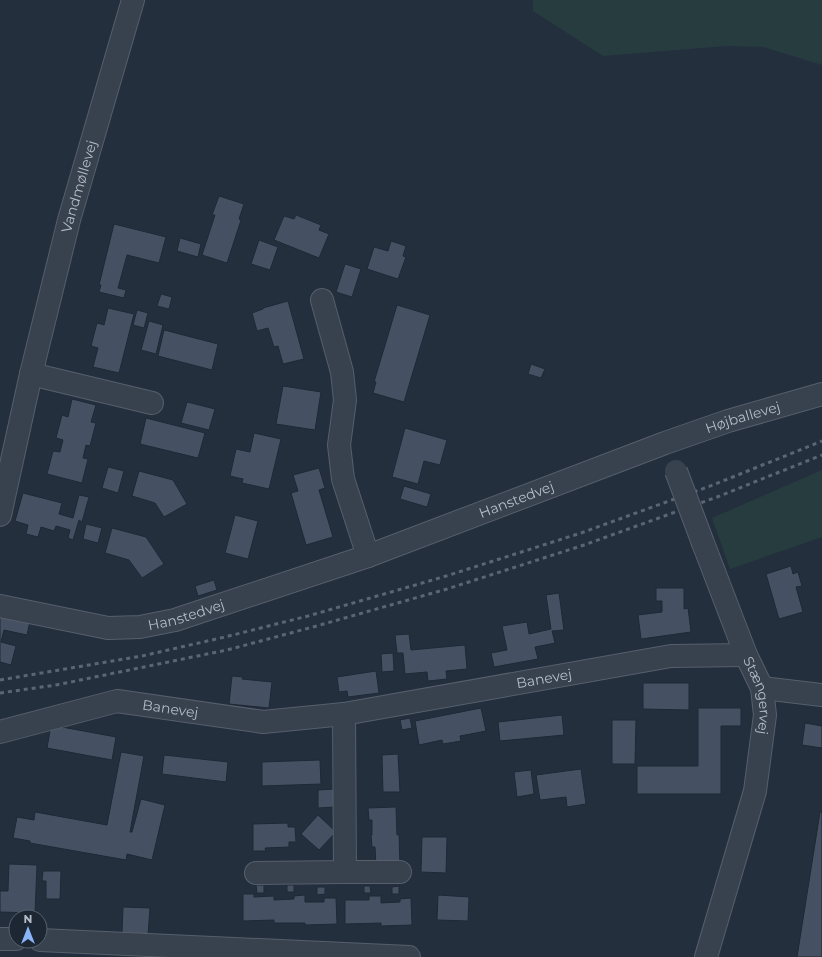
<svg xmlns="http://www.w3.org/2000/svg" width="822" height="957" viewBox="0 0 822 957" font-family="Montserrat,sans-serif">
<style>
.green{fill:#263c3f}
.building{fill:#455162;stroke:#1f2835}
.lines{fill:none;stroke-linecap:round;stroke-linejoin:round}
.minor-casing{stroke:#565f6c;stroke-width:24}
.minor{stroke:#38414e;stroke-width:22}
.rail{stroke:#5a6575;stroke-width:3;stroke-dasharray:4 4;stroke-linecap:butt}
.minor-bridge-casing{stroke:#565f6c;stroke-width:24;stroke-linecap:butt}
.minor-bridge{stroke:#38414e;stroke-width:22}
.labels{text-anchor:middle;stroke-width:3.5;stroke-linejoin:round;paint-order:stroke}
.street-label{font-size:14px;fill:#b4bcc9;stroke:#1d2633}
</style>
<rect width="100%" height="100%" fill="#242f3e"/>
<g class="green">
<polygon points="533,0 822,0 822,65 763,47 727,46 603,56 533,11"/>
<polygon points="822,470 822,537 730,569 712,518"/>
</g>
<g class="building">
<polygon points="219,196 244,204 239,219 241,220 227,263 202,255 215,215 212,215"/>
<polygon points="296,215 321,225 319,230 329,234 319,258 274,240 284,216 294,219"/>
<polygon points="114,224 166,237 159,263 127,255 118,288 126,290 124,298 99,292 101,285 99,285"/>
<polygon points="180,238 201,244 198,257 177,251"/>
<polygon points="259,240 278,247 270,270 251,264"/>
<polygon points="391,241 406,246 403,256 406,257 398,279 367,269 374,247 388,251"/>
<polygon points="345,264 361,269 352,297 336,292"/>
<polygon points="161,294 172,297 169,309 157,306"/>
<polygon points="288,301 304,359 283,364 278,346 274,347 268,328 257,331 252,313 263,309 263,308"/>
<polygon points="397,305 430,315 404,402 373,393 376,382 374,382"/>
<polygon points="108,308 134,314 119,373 93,367 98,348 91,346 97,323 104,325"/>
<polygon points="137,310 148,313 144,328 133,325"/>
<polygon points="149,321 163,325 156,354 141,350"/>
<polygon points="164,330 218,344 212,370 158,356"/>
<polygon points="531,364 545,369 541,378 528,374"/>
<polygon points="283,386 321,392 315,430 276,424"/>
<polygon points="72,399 96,405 91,422 96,423 90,446 86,445 83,458 88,459 82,483 47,474 53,451 60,452 63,440 56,438 62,415 68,417"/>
<polygon points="187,402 215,409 209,430 181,423"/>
<polygon points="146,418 205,433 198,458 140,444"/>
<polygon points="405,428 447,440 440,465 424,461 418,484 392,477"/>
<polygon points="254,433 281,439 269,489 242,483 243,479 230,476 236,449 250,452"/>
<polygon points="108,467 124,471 118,493 102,488"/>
<polygon points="319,468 325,488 319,490 333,537 306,545 291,493 298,491 293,475"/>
<polygon points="139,471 173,480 187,504 164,517 155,503 132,496"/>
<polygon points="404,486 431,494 427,507 400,499"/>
<polygon points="23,493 62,503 59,514 73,518 79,495 89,497 82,522 79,520 73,540 68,538 70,530 56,526 54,531 41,527 38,537 26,534 28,525 15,521"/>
<polygon points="235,515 258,521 248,559 225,553"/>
<polygon points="86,524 102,528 98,543 83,539"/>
<polygon points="112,528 146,537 164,564 142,578 129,560 105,553"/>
<polygon points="791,566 793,574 798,572 802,586 796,587 803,612 779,619 766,574"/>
<polygon points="214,580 217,590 198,596 195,586"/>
<polygon points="656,588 684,588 684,609 688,608 691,632 641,639 638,615 662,612 662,601 656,601"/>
<polygon points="559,593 564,630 552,631 555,643 535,647 538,659 494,667 491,653 507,650 502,626 527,622 529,634 551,629 546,595"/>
<polygon points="0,614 30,621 27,635 4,630 1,642 16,646 11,665 0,662"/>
<polygon points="409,634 411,650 465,645 467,669 446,671 447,679 428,681 427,672 405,674 403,653 397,653 395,635"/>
<polygon points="393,653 394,671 382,672 381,654"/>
<polygon points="376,671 379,693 348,697 347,691 339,692 337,677"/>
<polygon points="232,676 243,677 242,679 272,682 269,708 229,704"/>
<polygon points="643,683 689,683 689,710 643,709"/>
<polygon points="481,708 486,731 460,736 461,741 443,744 442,740 419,745 415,721"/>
<polygon points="698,708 741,708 741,726 721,726 721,794 637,794 637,766 698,766"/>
<polygon points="562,715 564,735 500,741 498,722"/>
<polygon points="410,718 412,728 402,730 400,720"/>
<polygon points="612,720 636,720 635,764 612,764"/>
<polygon points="805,723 822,726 822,748 802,745"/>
<polygon points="51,725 116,737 112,760 47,748"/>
<polygon points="121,752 144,756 130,832 132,832 141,799 165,805 152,860 127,854 126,860 30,843 30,841 13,838 17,817 34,820 35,812 107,825"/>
<polygon points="398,754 400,792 383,792 382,755"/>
<polygon points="164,755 228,762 226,782 162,774"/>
<polygon points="320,760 321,784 262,786 262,762"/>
<polygon points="581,769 586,804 567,807 566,797 540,800 536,775"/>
<polygon points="531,770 534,794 517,797 514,772"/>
<polygon points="335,789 335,807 318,808 318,790"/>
<polygon points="396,807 397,835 399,834 400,866 376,867 375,847 372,847 371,835 372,835 372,820 369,820 368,808"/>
<polygon points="820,812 822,812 822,957 797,957"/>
<polygon points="318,815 336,832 319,850 301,834"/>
<polygon points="288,823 288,827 295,827 296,842 289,842 289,847 265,848 266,851 253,851 253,824"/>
<polygon points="422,837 447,837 446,873 421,872"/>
<polygon points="9,864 37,865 35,913 0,912 0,891 8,891"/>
<polygon points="43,871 61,871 60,899 46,899 46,881 42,881"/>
<polygon points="256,885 264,885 264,893 257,893"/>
<rect x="287" y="885" width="7" height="7"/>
<polygon points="364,886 370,886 371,893 364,893"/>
<polygon points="399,886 399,894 392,894 392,887"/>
<polygon points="317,887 325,887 325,894 317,895"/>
<polygon points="243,894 254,894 254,897 274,896 274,900 294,899 294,896 305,895 305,902 324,902 324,898 336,898 337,924 305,925 305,923 274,923 274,920 243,921"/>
<polygon points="438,895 469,897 468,921 437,920"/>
<polygon points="369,896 381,896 381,903 400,902 400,899 411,898 412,925 381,926 381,923 345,924 345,900 369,900"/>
<polygon points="123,907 150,908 148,935 122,934"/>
</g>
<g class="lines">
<defs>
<g id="minor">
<polyline points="322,300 342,372 345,400 339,445 343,479 368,556"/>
<polyline points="31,374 152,403"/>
<path id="s1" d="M0,515L31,374L69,220L133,0"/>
<path id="s2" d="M703,543L746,655L762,688L765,715L755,791L706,957"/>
<path id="s3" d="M0,606L108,628L140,627L175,620L368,556L665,443L728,421L822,394"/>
<polyline points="762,688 822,695"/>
<polyline points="344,714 345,872 400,872"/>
<path id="s4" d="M0,732L117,701L263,722L344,714L671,656L746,655"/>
<polyline points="256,873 345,872"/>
<polyline points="0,939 16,939"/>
<polyline points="40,940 409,957"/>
</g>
</defs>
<use href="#minor" class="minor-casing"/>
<use href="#minor" class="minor"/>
<g class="rail">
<polyline points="0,680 142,656 225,637 308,616 443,577 581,533 713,485 822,441"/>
<polyline points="0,693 56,685 227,650 313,627 447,589 584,545 717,497 822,455"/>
</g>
<defs>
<polyline id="minor-bridge" points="676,471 703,543"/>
</defs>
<use href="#minor-bridge" class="minor-bridge-casing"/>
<use href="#minor-bridge" class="minor-bridge"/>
</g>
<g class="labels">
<g class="street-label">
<text dy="5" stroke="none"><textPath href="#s1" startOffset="338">Vandmøllevej</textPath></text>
<text dy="5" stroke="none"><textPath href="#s3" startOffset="781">Højballevej</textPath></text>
<text dy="5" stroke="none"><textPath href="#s3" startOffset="540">Hanstedvej</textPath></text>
<text dy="5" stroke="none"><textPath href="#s3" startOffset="190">Hanstedvej</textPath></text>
<text dy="5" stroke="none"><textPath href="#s4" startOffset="553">Banevej</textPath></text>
<text dy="5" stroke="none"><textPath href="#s2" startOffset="163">Stængervej</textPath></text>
<text dy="5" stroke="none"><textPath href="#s4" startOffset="175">Banevej</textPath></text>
</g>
</g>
<g transform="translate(28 929)"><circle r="19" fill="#1d2633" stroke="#59626f"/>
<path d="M0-3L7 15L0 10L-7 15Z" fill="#8ab4f8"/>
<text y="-6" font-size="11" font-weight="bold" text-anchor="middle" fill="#b4bcc9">N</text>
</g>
</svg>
